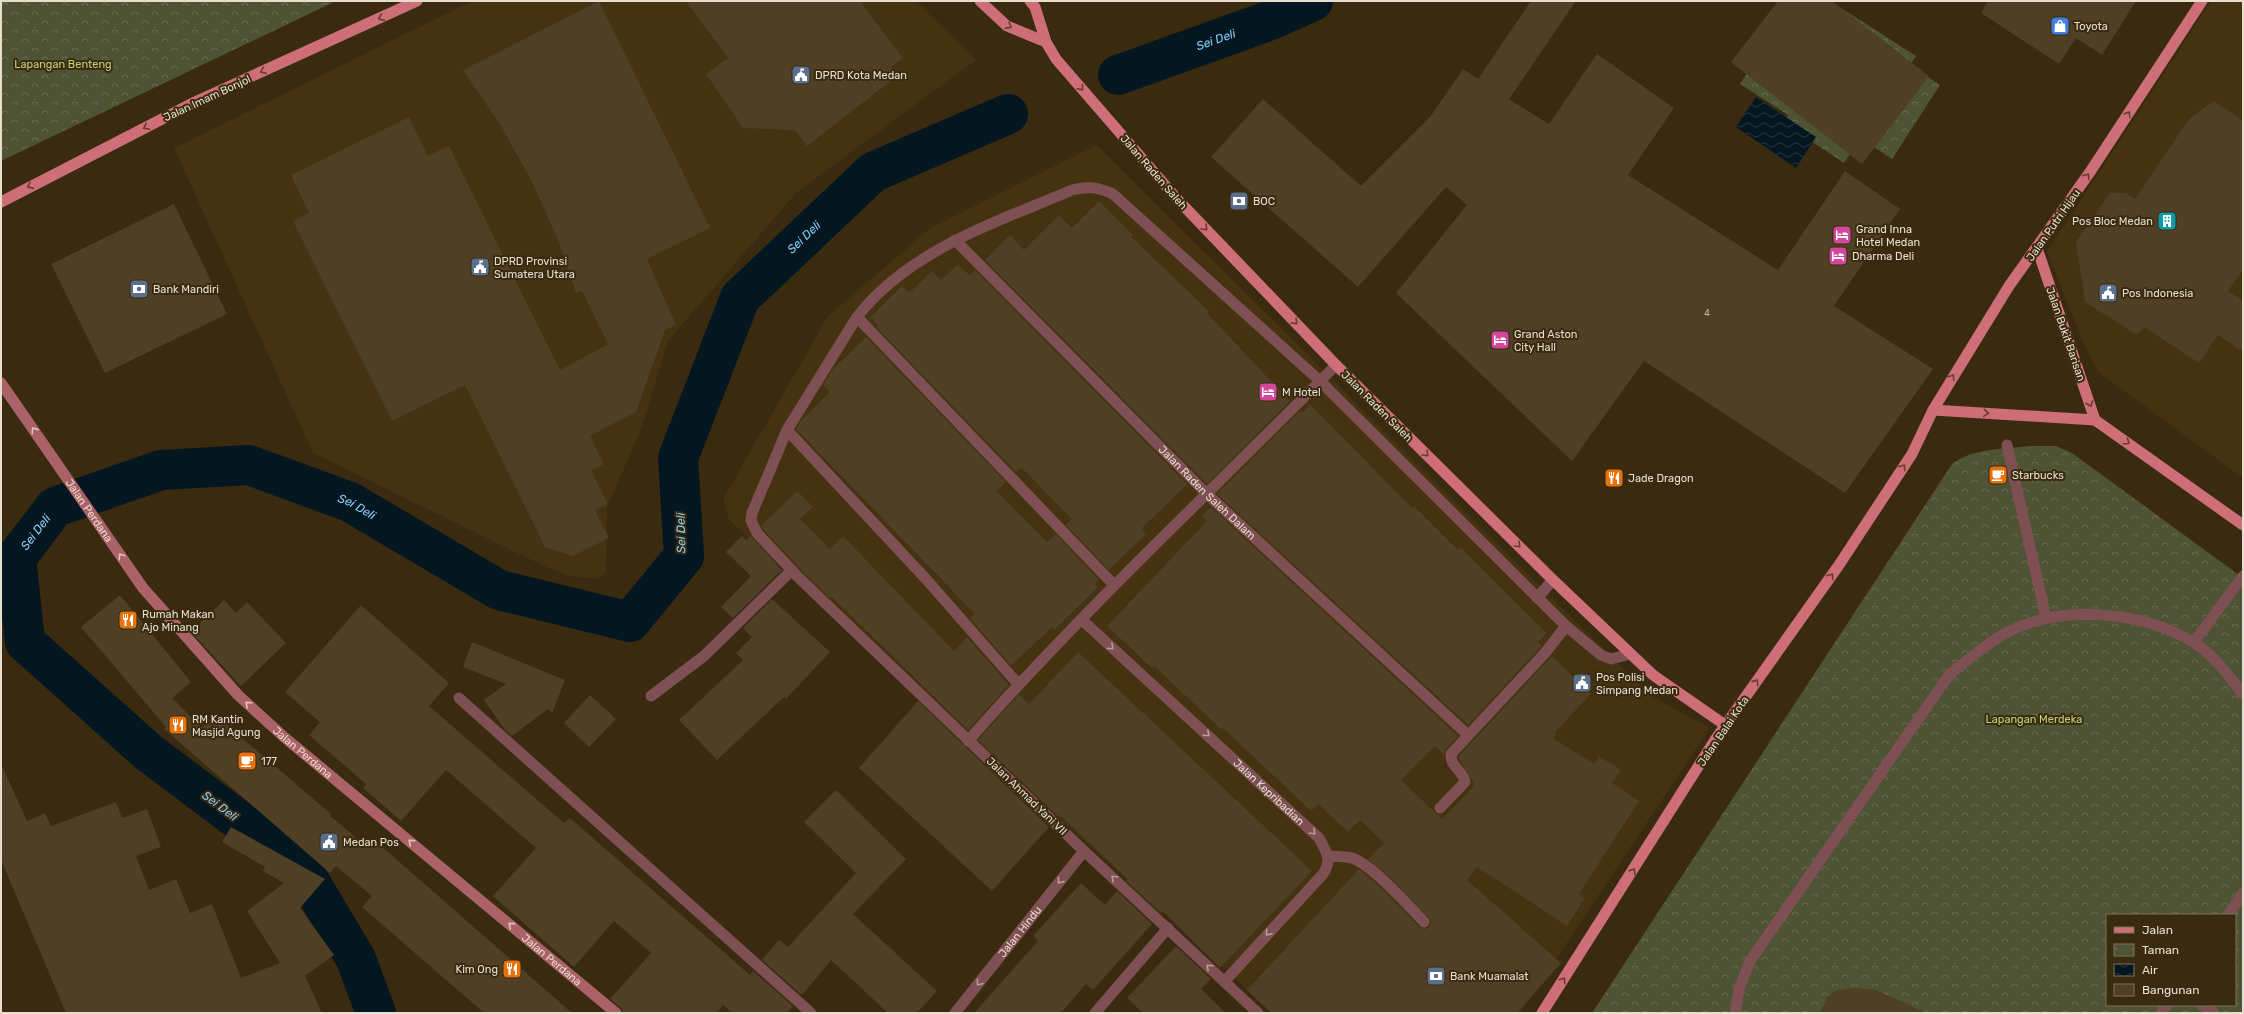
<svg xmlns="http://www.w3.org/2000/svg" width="2244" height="1014" viewBox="0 0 2244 1014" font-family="Rubik,sans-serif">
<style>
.built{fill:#443210}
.park{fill:url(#park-crowns);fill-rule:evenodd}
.water{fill:url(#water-waves)}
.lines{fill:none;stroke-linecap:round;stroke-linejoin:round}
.river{stroke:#041620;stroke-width:40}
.building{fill:#4e3f25}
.pedestrian{stroke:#7e4f53;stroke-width:11}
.minor{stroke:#7e4f53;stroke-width:11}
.secondary{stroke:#ab6168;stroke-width:11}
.primary{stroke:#cd6e78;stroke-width:11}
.oneway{stroke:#653e2f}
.oneway2{stroke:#dbc5ba}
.oneway3{stroke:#b89e97}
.labels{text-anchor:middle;stroke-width:4;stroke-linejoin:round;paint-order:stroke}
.number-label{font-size:9px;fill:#c1b6a4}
.poi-label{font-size:11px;fill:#e7decf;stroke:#392a10;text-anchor:start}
.park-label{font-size:11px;fill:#c4d07b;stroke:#392a10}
.street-label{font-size:11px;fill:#e7decf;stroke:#392a10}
.water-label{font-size:12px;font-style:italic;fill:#8acef6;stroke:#392a10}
</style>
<defs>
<pattern id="park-crowns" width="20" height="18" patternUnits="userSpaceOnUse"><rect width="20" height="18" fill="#4e5333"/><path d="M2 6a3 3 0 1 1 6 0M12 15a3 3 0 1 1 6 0" fill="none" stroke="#686b50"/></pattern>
<pattern id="water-waves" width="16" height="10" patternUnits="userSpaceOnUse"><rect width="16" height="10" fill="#041620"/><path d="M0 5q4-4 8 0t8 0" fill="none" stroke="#29373f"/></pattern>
</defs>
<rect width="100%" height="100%" fill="#392a10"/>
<g class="built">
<polygon points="472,1 916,1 976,60 796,193 668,341 641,430 607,507 606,573 598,579 569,576 548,568 313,453 174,148"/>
<polygon points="2211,1 2243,1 2243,478 2098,372 2085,347 2047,252"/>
<polygon points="1097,145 1650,695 1710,728 1520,1013 1274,1013 729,520 723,499 828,316 929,229"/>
</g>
<g class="park">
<polygon points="1,1 336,1 1,161"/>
<polygon points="1794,1 1816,1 1837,14 1841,8 1916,56 1910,65 1940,85 1892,159 1860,138 1844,163 1784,123 1788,115 1740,84"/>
<path d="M2030,446H2056L2072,453L2243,578V1013H1592L1952,464C1973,448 2004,449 2030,446ZM2107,915H2235V1005H2107Z"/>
</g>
<polygon class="water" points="1756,97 1816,137 1796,168 1736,127"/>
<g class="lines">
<g class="river">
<path id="s1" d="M1118,75L1271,20L1313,1"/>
<path id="s2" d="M376,1013L356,959L301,867L148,752L25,642L16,558L55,507L161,470L249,465L350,502L499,590L630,622L684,556L678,458L740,298L873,172L1008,114"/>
</g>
</g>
<g class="building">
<polygon points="599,1 710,228 647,259 676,325 665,330 636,412 590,436 604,464 591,470 608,504 595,510 609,538 573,556 545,547 465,385 392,421 293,221 309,213 291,175 409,117 428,156 449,146 560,370 608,344 582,291 576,293 559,242 532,182 501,126 463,70"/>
<polygon points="686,1 860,1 903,58 891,67 896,77 807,146 795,130 743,128 706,74 728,58"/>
<polygon points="1531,1 1576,1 1509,99 1549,124 1597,54 1674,108 1628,175 1778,270 1845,171 1900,209 1834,306 1933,369 1845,493 1644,361 1572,461 1396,293 1467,205 1446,187 1358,287 1211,157 1263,99 1361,186 1430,117 1463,69 1478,79"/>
<polygon points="1778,1 1832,1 1929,76 1862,164 1731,62"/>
<polygon points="1988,1 2136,1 2102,55 2076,38 2059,64 1981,13"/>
<polygon points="2214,101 2243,121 2243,270 2228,291 2243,301 2243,352 2218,335 2199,363 2144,327 2137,335 2085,302 2076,242 2110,193 2126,193 2135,199 2189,119"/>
<polygon points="1099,201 1133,235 1131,237 1209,311 1207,313 1290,401 1207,484 985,260 1010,235 1024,250 1059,215 1072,228"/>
<polygon points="174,204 227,314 105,373 51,264"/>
<polygon points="958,264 969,275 975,270 1187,484 1141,529 1146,534 1109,570 1066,525 1072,519 1021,467 1016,472 876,327 878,325 870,318 902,286 909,293 932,271 941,280"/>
<polygon points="866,337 1006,482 997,491 1047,542 1056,534 1099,580 1095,584 1098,587 1054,630 1052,627 1011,666 970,618 975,614 796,429 801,421 830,392 823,385 833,369"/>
<polygon points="1310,404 1412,508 1414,506 1458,550 1460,547 1547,633 1538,642 1542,646 1540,648 1468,725 1217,494 1300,411 1302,413"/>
<polygon points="797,491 813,507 800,519 830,549 843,536 954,651 967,637 1009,685 968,730 832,597 830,598 803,572 763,529 761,526"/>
<polygon points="1211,507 1458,736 1446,749 1444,755 1435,746 1401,780 1442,819 1475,785 1458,757 1552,656 1591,694 1555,732 1557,734 1553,738 1594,764 1599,756 1621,770 1612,783 1639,801 1579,894 1585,898 1567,926 1477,867 1467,880 1561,963 1517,1013 1271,1013 1247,990 1359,869 1385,891 1419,927 1426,929 1431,924 1431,921 1394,881 1368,859 1384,843 1360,820 1348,832 1318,804 1311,811 1223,728 1222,730 1154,666 1152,668 1107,626 1207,521 1202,516"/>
<polygon points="742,536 746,540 751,536 782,570 733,618 721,607 751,576 726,552"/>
<polygon points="120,595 191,682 172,698 202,728 214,714 331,814 330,816 365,845 371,837 572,1013 484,1013 362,907 372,896 336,866 330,873 164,729 166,727 81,627"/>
<polygon points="772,599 830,652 786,699 784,697 717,760 679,720 743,660 736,653 752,637 743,628"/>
<polygon points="224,600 236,613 247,602 286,643 241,686 191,632"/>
<polygon points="361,605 449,683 429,706 564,823 570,818 750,975 753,971 793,1006 787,1013 732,1013 723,1005 717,1013 623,1013 621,1008 610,999 651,953 614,921 574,967 493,896 536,848 446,770 401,821 363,788 366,784 309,735 320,722 285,692"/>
<polygon points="472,642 565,680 552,713 548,709 512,736 505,730 484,700 506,684 463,667"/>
<polygon points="1078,652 1312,871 1220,968 1163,911 1161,913 1126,881 1128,879 1060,815 1059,817 978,740 1019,694 1029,704"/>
<polygon points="590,695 616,719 589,747 564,723"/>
<polygon points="918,701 1049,827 992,891 859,768"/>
<polygon points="1,764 27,821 45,813 51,826 116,802 122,818 147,809 161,847 136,856 149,890 176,879 190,913 212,904 241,978 280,963 247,911 284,883 263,871 265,867 222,842 231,827 325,879 300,908 334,955 305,976 322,1013 66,1013 1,860"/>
<polygon points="836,790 906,859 853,914 937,991 917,1013 888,1013 831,960 802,995 762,960 779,940 788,947 856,873 804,822"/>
<polygon points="1081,883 1105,905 1117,891 1152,924 1093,990 1086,984 1061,1013 974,1013 1038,941 1033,936"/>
<polygon points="1176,946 1211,979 1201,989 1226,1013 1143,1013 1127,998"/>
<polygon points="1853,988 1876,990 1927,1013 1820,1013 1827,997 1835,991"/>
</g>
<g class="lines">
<g class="pedestrian">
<polyline points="2007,445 2046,618"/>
<polyline points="2194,642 2243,576"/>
<polyline points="2228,915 2243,893"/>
<polyline points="2202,1005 2214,1013"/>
<path d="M1735,1013L1739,989L1750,961L1949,675C1968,660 1986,643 2008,632C2061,604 2142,611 2193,642C2214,655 2228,675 2243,694"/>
<polyline points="2161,1013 2167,1005"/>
</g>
<g class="minor">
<path id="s3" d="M955,240L1207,494L1468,735"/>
<polyline points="857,317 1114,585"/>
<polyline points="787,430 926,579 1018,684"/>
<polyline points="1537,598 1553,580"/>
<path id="s4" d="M1082,620L1319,838C1326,852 1333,859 1323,874L1225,981"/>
<polyline points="1566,626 1601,655 1611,659 1630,654"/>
<polyline points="651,696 704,656 792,570"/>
<polyline points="459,698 811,1013"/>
<path d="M968,741C1084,609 1213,490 1336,365"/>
<path d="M1329,856C1336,857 1345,856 1351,858C1370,862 1410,907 1424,922"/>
<path id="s5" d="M955,1013L1084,851"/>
<polyline points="1095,1013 1168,928"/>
<path d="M1258,1013L1084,851L798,577L757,533L751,520L752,513L787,430L857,317C909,250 997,222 1072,190C1088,186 1098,187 1113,194L1320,381L1566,626L1545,653L1451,754C1450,767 1464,771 1465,782L1440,808"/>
</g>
<path class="secondary" id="s6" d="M1,383L143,588L238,695L284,737L616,1013"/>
<g class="primary">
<polyline points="980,1 1007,26 1046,42"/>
<polyline points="1030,1 1035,7 1046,42 1056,59 1178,200 1336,365 1553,580 1653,675 1725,725"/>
<polyline points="1,202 195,102 417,1"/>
<polyline points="2037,248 2095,420"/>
<polyline points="1933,410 2095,420 2243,525"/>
<polyline points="1542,1013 1715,740 1839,565 1912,454 1933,410 2009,286 2090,172 2202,1"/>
</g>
</g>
<defs><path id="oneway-chevron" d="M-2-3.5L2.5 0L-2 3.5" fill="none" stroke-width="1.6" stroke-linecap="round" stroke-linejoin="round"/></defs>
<g class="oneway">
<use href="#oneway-chevron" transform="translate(381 18) rotate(156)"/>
<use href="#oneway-chevron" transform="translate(1009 26) rotate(29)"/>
<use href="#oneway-chevron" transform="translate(263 71) rotate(156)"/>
<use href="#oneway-chevron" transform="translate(1081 88) rotate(49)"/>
<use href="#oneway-chevron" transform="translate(2128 114) rotate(-57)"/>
<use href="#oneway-chevron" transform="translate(146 127) rotate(153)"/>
<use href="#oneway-chevron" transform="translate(2087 176) rotate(-55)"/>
<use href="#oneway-chevron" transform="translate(30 186) rotate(152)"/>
<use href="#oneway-chevron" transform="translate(1205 228) rotate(46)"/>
<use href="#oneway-chevron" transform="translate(1295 322) rotate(46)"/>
<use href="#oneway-chevron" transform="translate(1952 377) rotate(-58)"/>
<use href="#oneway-chevron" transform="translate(2090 404) rotate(71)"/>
<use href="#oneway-chevron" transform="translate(1986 413) rotate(4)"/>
<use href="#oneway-chevron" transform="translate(2127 442) rotate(35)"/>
<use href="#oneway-chevron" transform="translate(1426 454) rotate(45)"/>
<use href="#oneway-chevron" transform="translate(1903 467) rotate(-55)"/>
<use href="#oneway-chevron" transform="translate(1518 545) rotate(45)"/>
<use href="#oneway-chevron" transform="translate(1831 576) rotate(-55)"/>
<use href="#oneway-chevron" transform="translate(1756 682) rotate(-55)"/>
<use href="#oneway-chevron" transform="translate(1633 871) rotate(-57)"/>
<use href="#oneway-chevron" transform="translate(1563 980) rotate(-57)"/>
</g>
<g class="oneway2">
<use href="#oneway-chevron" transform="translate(34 430) rotate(-125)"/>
<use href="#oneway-chevron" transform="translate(121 556) rotate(-124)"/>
<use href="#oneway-chevron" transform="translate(248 704) rotate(-138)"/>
<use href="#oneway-chevron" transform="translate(411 842) rotate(-140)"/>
<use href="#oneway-chevron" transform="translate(511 925) rotate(-140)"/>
</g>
<g class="oneway3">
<use href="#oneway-chevron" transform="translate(1111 647) rotate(43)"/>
<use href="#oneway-chevron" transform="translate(1207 734) rotate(43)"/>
<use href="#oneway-chevron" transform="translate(1313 832) rotate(43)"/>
<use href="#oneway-chevron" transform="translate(1114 878) rotate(-137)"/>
<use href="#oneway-chevron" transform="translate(1060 881) rotate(129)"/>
<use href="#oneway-chevron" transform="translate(1268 933) rotate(132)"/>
<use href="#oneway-chevron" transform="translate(1209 967) rotate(-137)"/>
<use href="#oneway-chevron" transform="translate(979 983) rotate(128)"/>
</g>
<defs>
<symbol id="shop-square" viewBox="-11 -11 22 22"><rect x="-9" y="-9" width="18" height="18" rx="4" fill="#3f7fe0" stroke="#392a10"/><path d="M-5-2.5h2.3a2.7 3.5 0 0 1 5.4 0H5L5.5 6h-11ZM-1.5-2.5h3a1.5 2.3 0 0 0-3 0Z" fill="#fff"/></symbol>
<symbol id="civic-square" viewBox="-11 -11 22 22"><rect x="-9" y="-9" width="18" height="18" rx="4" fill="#5c6f8a" stroke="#392a10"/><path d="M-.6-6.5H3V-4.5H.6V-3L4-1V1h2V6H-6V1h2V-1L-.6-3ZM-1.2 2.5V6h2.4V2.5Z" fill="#fff"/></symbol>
<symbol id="bank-square" viewBox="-11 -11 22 22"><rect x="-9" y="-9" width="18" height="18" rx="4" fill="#5c6f8a" stroke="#392a10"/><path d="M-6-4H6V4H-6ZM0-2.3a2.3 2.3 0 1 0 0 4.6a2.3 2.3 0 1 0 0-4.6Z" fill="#fff"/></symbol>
<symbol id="building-square" viewBox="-11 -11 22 22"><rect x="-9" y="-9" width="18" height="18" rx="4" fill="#0f9aa8" stroke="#392a10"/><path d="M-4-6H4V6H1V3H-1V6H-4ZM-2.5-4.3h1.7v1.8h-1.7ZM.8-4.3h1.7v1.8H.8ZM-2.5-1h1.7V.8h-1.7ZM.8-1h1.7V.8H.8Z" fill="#fff"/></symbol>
<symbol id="hotel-square" viewBox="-11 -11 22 22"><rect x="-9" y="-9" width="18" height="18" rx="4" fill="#d1479c" stroke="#392a10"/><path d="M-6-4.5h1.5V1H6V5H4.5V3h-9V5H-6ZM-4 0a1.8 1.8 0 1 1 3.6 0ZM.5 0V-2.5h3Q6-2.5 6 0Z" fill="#fff"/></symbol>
<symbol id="cafe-square" viewBox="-11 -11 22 22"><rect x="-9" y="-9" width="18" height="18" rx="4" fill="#e8710a" stroke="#392a10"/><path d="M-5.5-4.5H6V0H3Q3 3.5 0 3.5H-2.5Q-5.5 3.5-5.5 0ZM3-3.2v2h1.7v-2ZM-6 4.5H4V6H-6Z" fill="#fff"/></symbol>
<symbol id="restaurant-square" viewBox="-11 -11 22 22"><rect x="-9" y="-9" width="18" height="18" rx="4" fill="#e8710a" stroke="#392a10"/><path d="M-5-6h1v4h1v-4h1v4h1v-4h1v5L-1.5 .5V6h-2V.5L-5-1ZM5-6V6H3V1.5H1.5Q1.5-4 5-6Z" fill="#fff"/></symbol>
</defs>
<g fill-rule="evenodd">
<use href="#shop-square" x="2049" y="15" width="22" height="22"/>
<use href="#civic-square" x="790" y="64" width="22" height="22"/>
<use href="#bank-square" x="1228" y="190" width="22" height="22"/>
<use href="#building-square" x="2156" y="210" width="22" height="22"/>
<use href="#hotel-square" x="1831" y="224" width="22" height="22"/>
<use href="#hotel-square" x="1827" y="245" width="22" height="22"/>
<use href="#civic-square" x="469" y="256" width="22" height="22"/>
<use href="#bank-square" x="128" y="278" width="22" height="22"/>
<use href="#civic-square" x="2097" y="282" width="22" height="22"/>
<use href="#hotel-square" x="1489" y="329" width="22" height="22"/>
<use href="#hotel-square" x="1257" y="381" width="22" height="22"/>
<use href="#cafe-square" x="1987" y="464" width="22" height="22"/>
<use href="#restaurant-square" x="1603" y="467" width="22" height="22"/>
<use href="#restaurant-square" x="117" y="609" width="22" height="22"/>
<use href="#civic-square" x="1571" y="672" width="22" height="22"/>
<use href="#restaurant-square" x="167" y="714" width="22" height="22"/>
<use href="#cafe-square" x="236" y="750" width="22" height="22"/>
<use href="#civic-square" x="318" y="831" width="22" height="22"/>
<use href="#restaurant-square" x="501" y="958" width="22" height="22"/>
<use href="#bank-square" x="1425" y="965" width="22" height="22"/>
</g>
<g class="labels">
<g class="number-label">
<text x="1707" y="316">4</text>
</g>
<g class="poi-label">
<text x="2074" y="30">Toyota</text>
<text x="815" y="79">DPRD Kota Medan</text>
<text x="1253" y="205">BOC</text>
<text x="2153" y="225" text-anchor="end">Pos Bloc Medan</text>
<text x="1856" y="233">Grand Inna<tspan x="1856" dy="13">Hotel Medan</tspan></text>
<text x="1852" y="260">Dharma Deli</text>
<text x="494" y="265">DPRD Provinsi<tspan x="494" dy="13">Sumatera Utara</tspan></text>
<text x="153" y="293">Bank Mandiri</text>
<text x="2122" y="297">Pos Indonesia</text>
<text x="1514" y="338">Grand Aston<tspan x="1514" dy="13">City Hall</tspan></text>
<text x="1282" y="396">M Hotel</text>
<text x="2012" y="479">Starbucks</text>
<text x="1628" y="482">Jade Dragon</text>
<text x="142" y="618">Rumah Makan<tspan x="142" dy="13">Ajo Minang</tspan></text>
<text x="1596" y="681">Pos Polisi<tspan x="1596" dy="13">Simpang Medan</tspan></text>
<text x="192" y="723">RM Kantin<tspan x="192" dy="13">Masjid Agung</tspan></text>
<text x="261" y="765">177</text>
<text x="343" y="846">Medan Pos</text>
<text x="498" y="973" text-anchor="end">Kim Ong</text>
<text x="1450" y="980">Bank Muamalat</text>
</g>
<g class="park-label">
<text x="63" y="68">Lapangan Benteng</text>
<text x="2034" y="723">Lapangan Merdeka</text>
</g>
<g class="street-label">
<text transform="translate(207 98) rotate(-25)" y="4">Jalan Imam Bonjol</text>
<text transform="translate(1154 172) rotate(49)" y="4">Jalan Raden Saleh</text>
<text transform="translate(2053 225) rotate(-55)" y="4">Jalan Putri Hijau</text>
<text transform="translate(2066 334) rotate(71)" y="4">Jalan Bukit Barisan</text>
<text transform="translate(1377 406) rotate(45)" y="4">Jalan Raden Saleh</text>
<text dy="4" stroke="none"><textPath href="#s3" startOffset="357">Jalan Raden Saleh Dalam</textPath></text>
<text dy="4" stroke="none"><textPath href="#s6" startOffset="155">Jalan Perdana</textPath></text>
<text transform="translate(1723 731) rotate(-56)" y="4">Jalan Balai Kota</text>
<text dy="4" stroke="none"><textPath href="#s6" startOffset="479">Jalan Perdana</textPath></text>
<text dy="4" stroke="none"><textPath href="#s4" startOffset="254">Jalan Kepribadian</textPath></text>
<text transform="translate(1027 796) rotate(44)" y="4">Jalan Ahmad Yani VII</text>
<text dy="4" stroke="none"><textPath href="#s5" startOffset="104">Jalan Hindu</textPath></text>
<text dy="4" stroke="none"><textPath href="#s6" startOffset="803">Jalan Perdana</textPath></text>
</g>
<g class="water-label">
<text dy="4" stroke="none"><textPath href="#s1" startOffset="104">Sei Deli</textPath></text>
<text dy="4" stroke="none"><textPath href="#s2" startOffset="1729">Sei Deli</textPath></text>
<text dy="4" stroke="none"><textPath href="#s2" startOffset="986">Sei Deli</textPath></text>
<text dy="4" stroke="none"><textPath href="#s2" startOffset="638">Sei Deli</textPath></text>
<text transform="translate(681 533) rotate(-91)" y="4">Sei Deli</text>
<text transform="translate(220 806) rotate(37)" y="4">Sei Deli</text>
</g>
</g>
<rect width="2244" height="1014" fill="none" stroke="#e7decf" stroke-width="4"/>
<rect x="2106" y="914" width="130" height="92" fill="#392a10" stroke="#7f725c"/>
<rect x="2114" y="927" width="20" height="6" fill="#cd6e78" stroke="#7f725c"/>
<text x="2142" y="934" font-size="12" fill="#e7decf">Jalan</text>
<rect x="2114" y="944" width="20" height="12" fill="url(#park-crowns)" stroke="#7f725c"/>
<text x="2142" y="954" font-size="12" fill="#e7decf">Taman</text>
<rect x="2114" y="964" width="20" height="12" fill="url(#water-waves)" stroke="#7f725c"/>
<text x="2142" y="974" font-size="12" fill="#e7decf">Air</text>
<rect x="2114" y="984" width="20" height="12" fill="#4e3f25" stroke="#7f725c"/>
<text x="2142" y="994" font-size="12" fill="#e7decf">Bangunan</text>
</svg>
